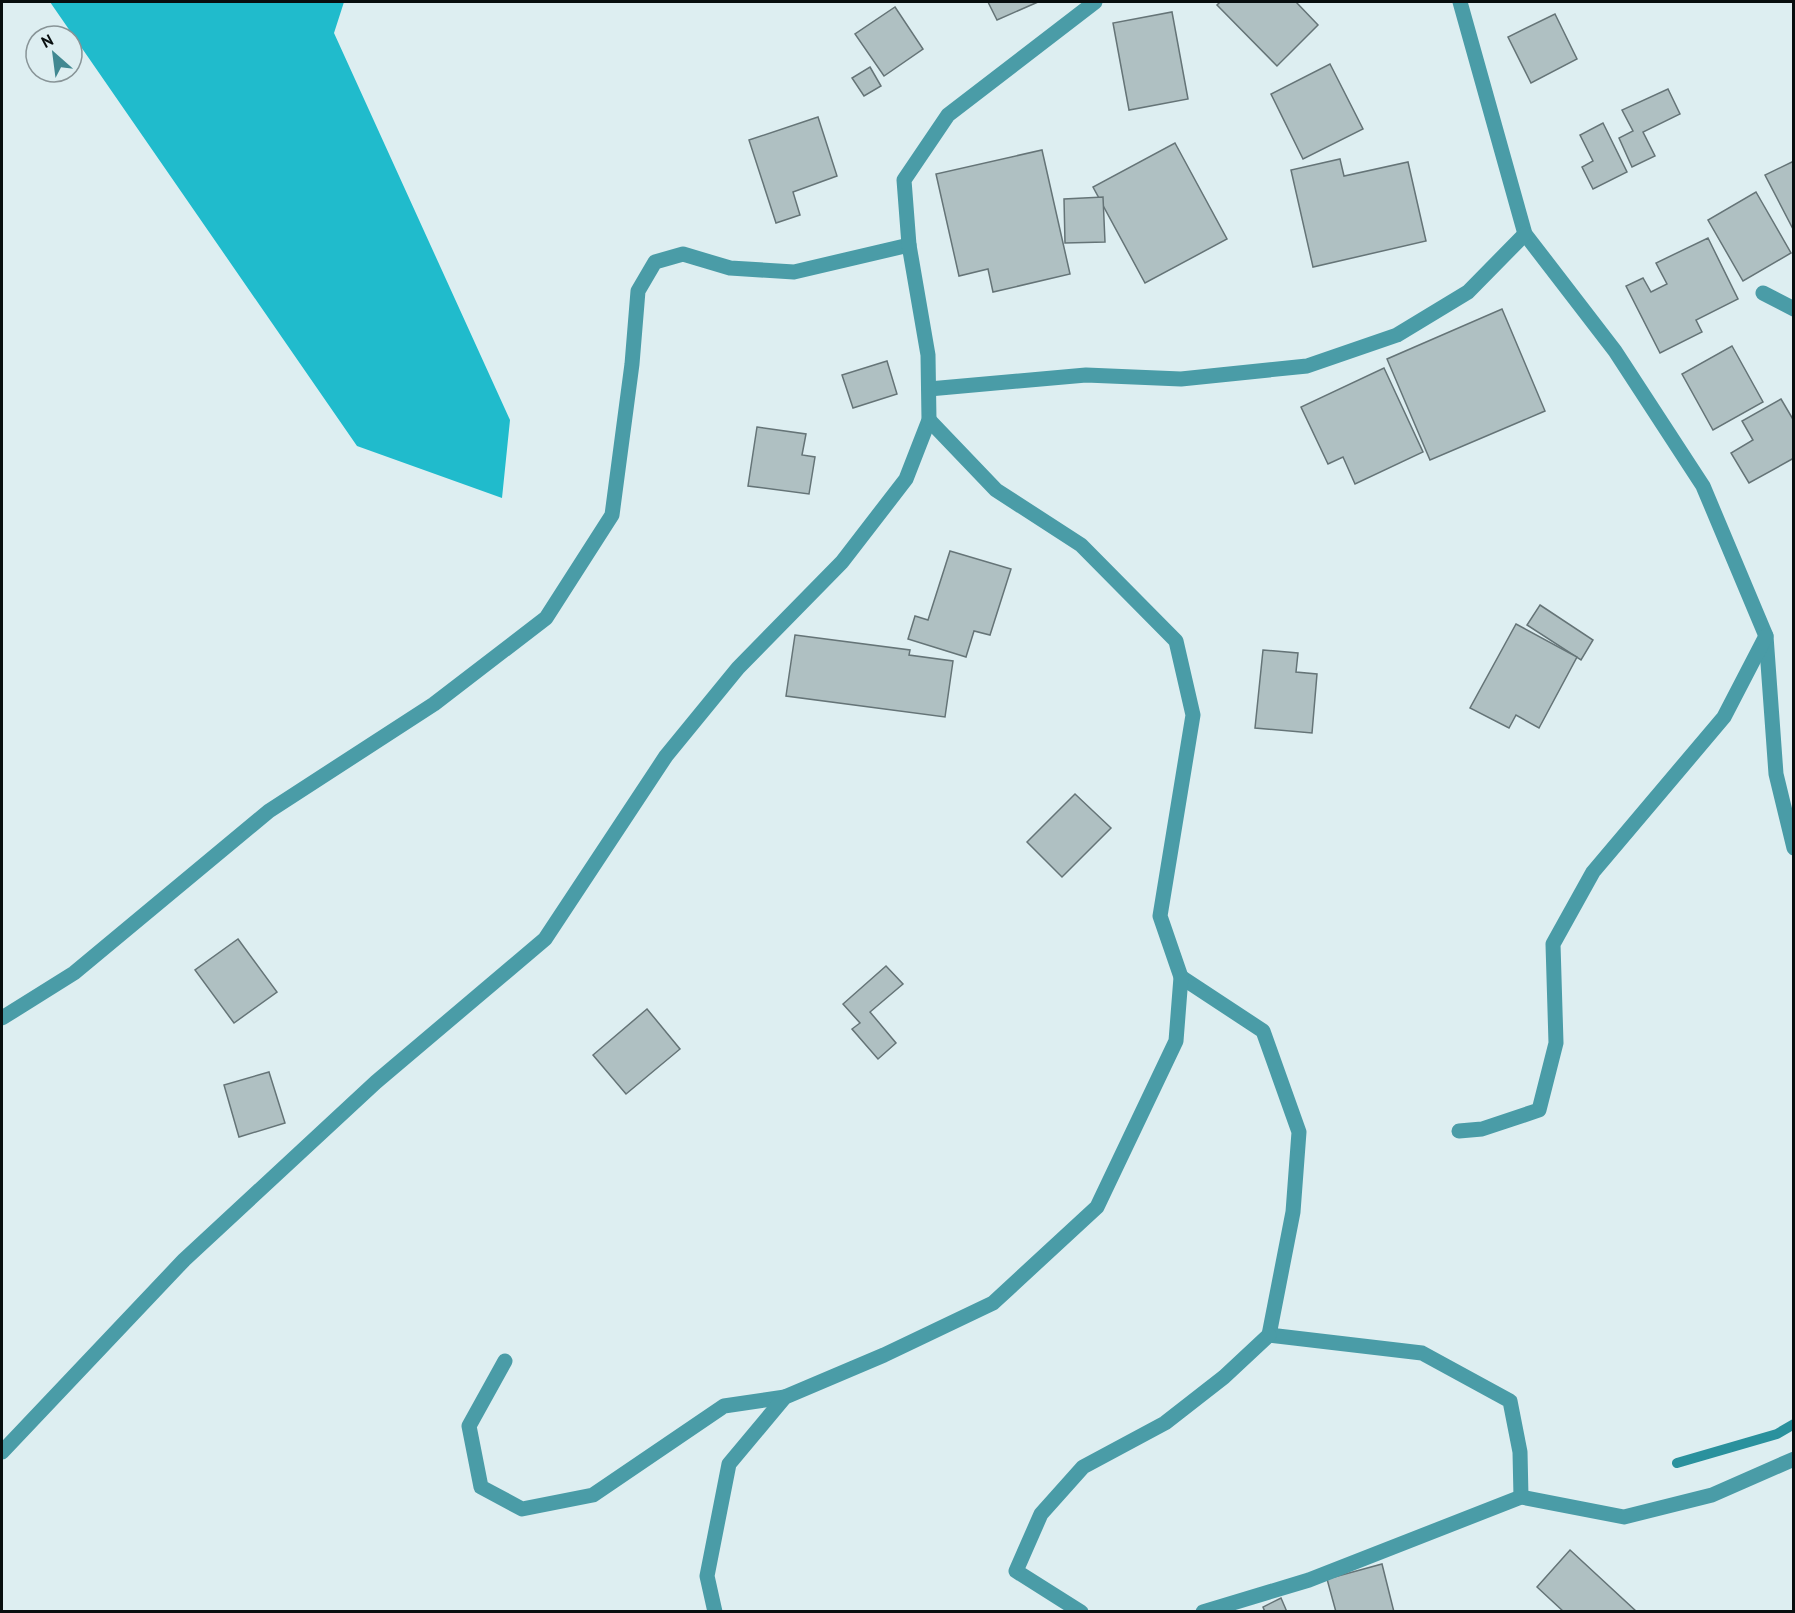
<svg xmlns="http://www.w3.org/2000/svg" width="1795" height="1613" viewBox="0 0 1795 1613" font-family="'PT Sans',sans-serif">
<style>
.forest{fill:#20bbcc}
.lines{fill:none;stroke-linecap:round;stroke-linejoin:round}
.stream{stroke:#2a919d;stroke-width:10}
.building{fill:#afc0c2;stroke:#657477;stroke-width:1.5}
.street{stroke:#4a9ca7;stroke-width:15}
</style>
<rect width="100%" height="100%" fill="#ddeef1"/>
<polygon class="forest" points="50,2 344,2 334,33 510,420 502,498 357,446"/>
<g class="lines">
<polyline class="stream" points="1677,1463 1777,1434 1794,1424"/>
</g>
<g class="building">
<polygon points="988,2 1038,2 997,20"/>
<polygon points="1220,2 1296,2 1318,25 1277,66 1217,5"/>
<polygon points="895,7 923,49 884,76 855,34"/>
<polygon points="1172,12 1188,99 1129,110 1113,23"/>
<polygon points="1555,14 1577,59 1531,83 1508,37"/>
<polygon points="1330,64 1363,129 1303,159 1271,94"/>
<polygon points="870,67 881,86 864,96 852,78"/>
<polygon points="1668,89 1680,114 1643,132 1655,156 1632,167 1619,138 1633,131 1622,110"/>
<polygon points="818,117 837,176 793,192 800,215 776,223 749,140"/>
<polygon points="1603,123 1627,172 1593,189 1582,167 1593,161 1580,135"/>
<polygon points="1175,143 1227,239 1145,283 1093,187"/>
<polygon points="1042,150 1070,274 993,292 988,269 959,276 936,174"/>
<polygon points="1340,159 1344,176 1408,162 1426,241 1313,267 1291,170"/>
<polygon points="1794,161 1794,231 1765,175"/>
<polygon points="1756,192 1791,253 1743,281 1708,220"/>
<polygon points="1103,197 1105,242 1065,243 1064,199"/>
<polygon points="1708,238 1738,299 1696,320 1702,332 1660,353 1626,286 1643,278 1651,292 1667,284 1656,263"/>
<polygon points="1502,309 1545,411 1430,460 1387,359"/>
<polygon points="1732,346 1763,402 1713,430 1682,374"/>
<polygon points="887,361 897,394 853,408 842,375"/>
<polygon points="1384,368 1423,452 1355,484 1343,457 1328,464 1301,407"/>
<polygon points="1781,399 1794,421 1794,458 1749,483 1731,453 1753,440 1742,421"/>
<polygon points="757,427 806,434 802,455 815,457 809,494 748,486"/>
<polygon points="950,551 1011,569 990,635 974,631 966,657 908,639 915,616 928,620"/>
<polygon points="1540,605 1593,640 1581,660 1527,625"/>
<polygon points="1516,624 1577,657 1539,728 1516,715 1509,728 1470,708"/>
<polygon points="795,635 910,650 909,655 953,661 945,717 786,696"/>
<polygon points="1263,650 1298,653 1296,672 1317,674 1312,733 1255,728"/>
<polygon points="1075,794 1111,828 1062,877 1027,842"/>
<polygon points="238,939 277,992 234,1023 195,970"/>
<polygon points="886,966 903,984 870,1012 896,1043 878,1059 852,1029 860,1023 843,1004"/>
<polygon points="647,1009 680,1049 626,1094 593,1055"/>
<polygon points="269,1072 285,1123 239,1137 224,1085"/>
<polygon points="1570,1550 1637,1612 1564,1612 1537,1587"/>
<polygon points="1382,1564 1394,1612 1336,1612 1327,1579"/>
<polygon points="1281,1598 1287,1612 1265,1612 1263,1607"/>
</g>
<g class="lines">
<g class="street">
<polyline points="1460,2 1525,234 1615,351 1703,486 1766,636 1776,774 1794,848"/>
<polyline points="1763,293 1794,309"/>
<polyline points="929,389 1086,375 1181,379 1307,366 1397,335 1468,292 1525,234"/>
<polyline points="1181,977 1263,1031 1299,1132 1293,1212 1269,1335 1422,1353 1510,1401 1520,1452 1521,1497"/>
<polyline points="2,1018 74,973 269,811 434,704 546,618 612,515 632,364 638,291 655,262 683,254 730,268 794,272 909,245"/>
<polyline points="1459,1131 1482,1129 1539,1110 1556,1043 1553,944 1593,872 1724,717 1766,636"/>
<polyline points="505,1361 469,1426 481,1487 522,1509 593,1495 724,1406 785,1397"/>
<polyline points="2,1452 184,1260 376,1082 545,939 666,756 738,668 842,562 906,479 929,420 928,355 909,245 904,180 948,115 1095,2"/>
<polyline points="715,1612 707,1576 729,1464 785,1397 884,1355 993,1303 1097,1207 1176,1041 1181,977 1160,916 1193,715 1176,641 1081,545 996,490 929,420"/>
<polyline points="1081,1612 1016,1571 1041,1514 1083,1467 1165,1423 1224,1377 1269,1335"/>
<polyline points="1203,1612 1309,1580 1521,1497 1624,1517 1712,1495 1794,1459"/>
</g>
</g>
<rect width="1795" height="1613" fill="none" stroke="#080e0f" stroke-width="6"/>
<g transform="translate(54 54) rotate(332)"><circle r="28" fill="#ddeef1" stroke="#889497" stroke-width="1.5"/>
<path d="M0-4.5L10 22L0 15L-10 22Z" fill="#418891"/>
<text y="-9" font-size="16" font-weight="bold" text-anchor="middle" fill="#080e0f">N</text>
</g>
</svg>
